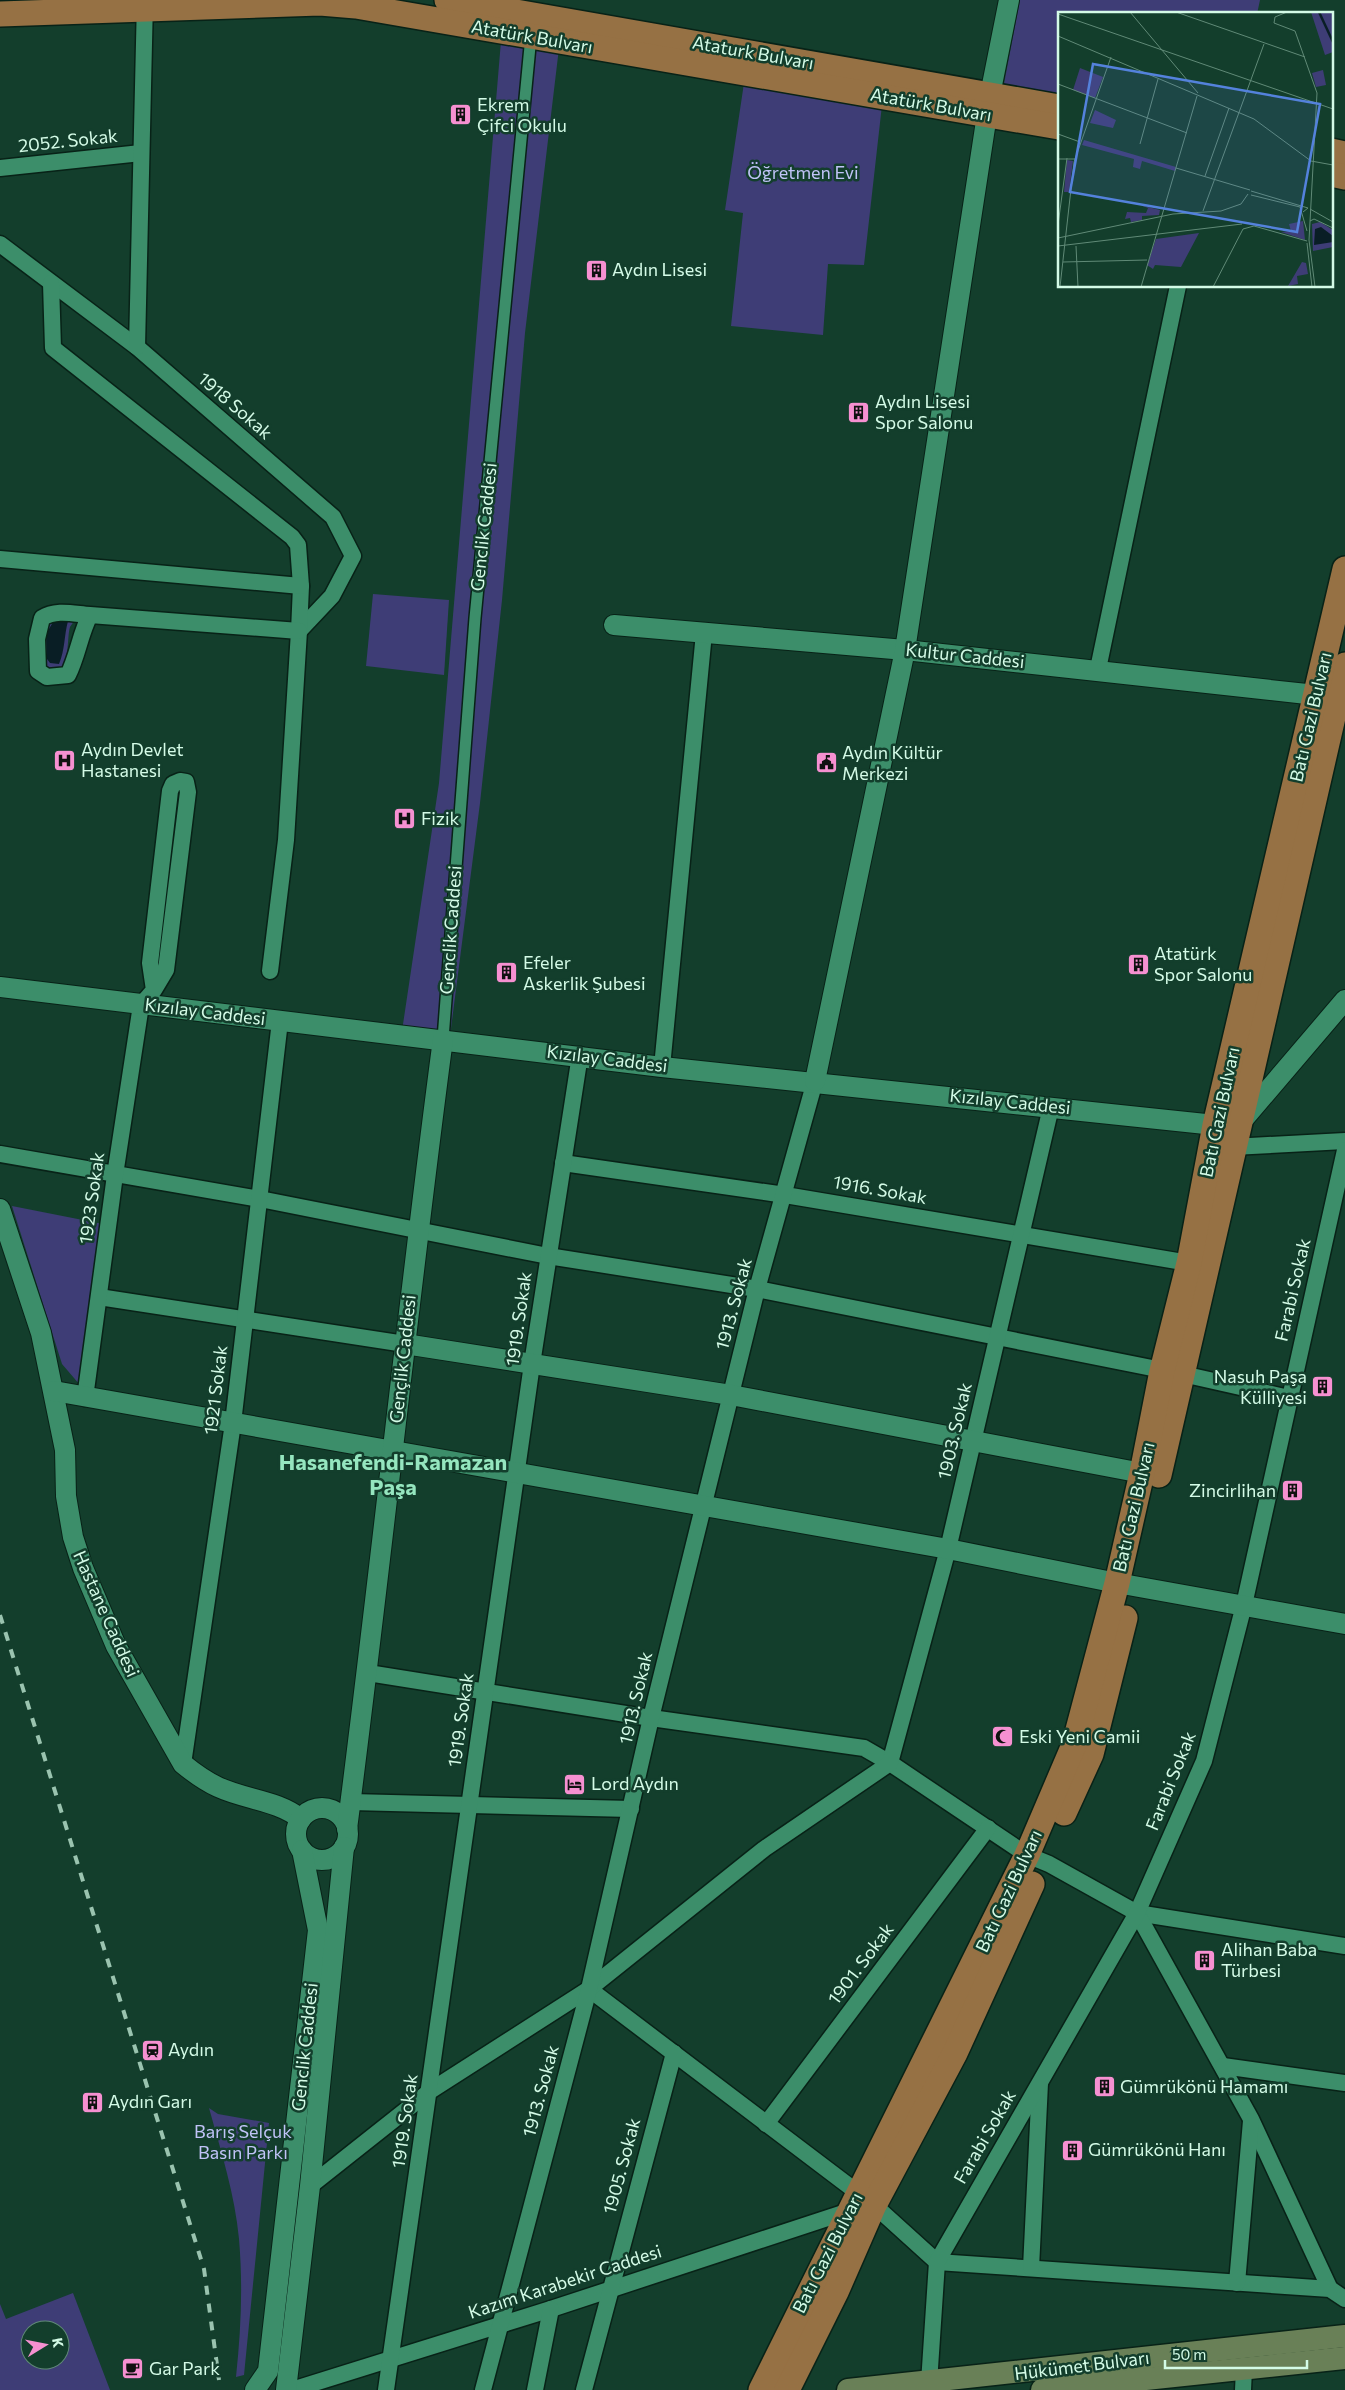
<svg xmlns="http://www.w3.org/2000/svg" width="1345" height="2390" viewBox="0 0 1345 2390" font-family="Commissioner,sans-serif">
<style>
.green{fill:#3e3d76;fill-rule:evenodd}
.water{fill:#091e25}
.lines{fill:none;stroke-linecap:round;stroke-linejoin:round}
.pedestrian-casing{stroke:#082217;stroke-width:14}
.minor-casing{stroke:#082217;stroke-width:19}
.tertiary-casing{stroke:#082217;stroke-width:22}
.secondary-casing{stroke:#082217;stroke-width:25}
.primary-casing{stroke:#082217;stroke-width:28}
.pedestrian{stroke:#3c8e6a;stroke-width:11}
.minor{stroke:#3c8e6a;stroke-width:16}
.tertiary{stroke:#3c8e6a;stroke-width:20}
.secondary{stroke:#698057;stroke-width:22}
.primary{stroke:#967144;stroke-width:25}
.rail{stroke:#9ac3af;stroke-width:4;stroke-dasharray:9 9;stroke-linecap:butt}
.labels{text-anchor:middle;stroke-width:5;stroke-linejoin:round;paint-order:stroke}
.street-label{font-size:18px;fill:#d4fbe7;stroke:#133e2c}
.poi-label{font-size:18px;fill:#d4fbe7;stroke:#133e2c;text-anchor:start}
.park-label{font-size:18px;fill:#c0c3f7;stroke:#133e2c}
.district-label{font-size:22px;font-weight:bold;fill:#95e6bf;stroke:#133e2c}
.inset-river{fill:none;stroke:#091e25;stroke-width:2.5}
.inset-road{fill:none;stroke:#608a77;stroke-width:1}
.view{fill:#5482dc;fill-opacity:0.15;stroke:#5482dc;stroke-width:2.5}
.inset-edge{fill:none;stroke:#d4fbe7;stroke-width:2.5}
</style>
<rect width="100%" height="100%" fill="#133e2c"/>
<g class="green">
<polygon points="1020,0 1260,0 1257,14 1059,14 1059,97 1003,89"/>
<polygon points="501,41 559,48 525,333 502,600 480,803 450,1036 402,1031 439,783"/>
<polygon points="744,83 882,105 864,265 828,264 823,335 731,326 743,213 725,210"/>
<polygon points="373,594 449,600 444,675 366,666"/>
<path d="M77,617C75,620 72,624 70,627C66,639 72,680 47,667C42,665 42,662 41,658L49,618Z"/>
<polygon points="12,1206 103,1224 80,1385 62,1364"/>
<path d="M209,2108L218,2114L269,2123L244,2375L236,2377C241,2330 243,2286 239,2239C235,2195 221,2151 209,2108Z"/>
<path d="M73,2293L110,2390H0V2304L6,2319ZM30,2330H60V2360H30Z"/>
</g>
<path class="water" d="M68,621C64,636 65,650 59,664L50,663L47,659L46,634L53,622Z"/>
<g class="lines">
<defs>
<polyline id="pedestrian" points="443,1039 475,618 531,36"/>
<g id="minor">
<polyline points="0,168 141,153"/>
<polyline points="0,244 137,347 333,517 353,556 332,596 299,631"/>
<polyline points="51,283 53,348 292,537 298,545 301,586 299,631 286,840 270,971"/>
<polyline points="137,347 145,0"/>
<polyline points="0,559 301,586"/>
<path d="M90,615C80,634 78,655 68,675L47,677L38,671L37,639L42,618C56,609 74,614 90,615L299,631"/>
<polyline points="1098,669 1178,286"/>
<polyline points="662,1067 704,633"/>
<polyline points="1228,1141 1232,1147 1345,1141"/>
<polyline points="0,1154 260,1199 548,1256 757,1289 1187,1375 1289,1398"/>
<polyline points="563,1163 785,1195 1189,1263"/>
<polyline points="99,1297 405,1344"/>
<polyline points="85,1398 115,1175 141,1005 154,990 166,970 188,792 186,782 180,781 173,784 170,791 150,963 154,990"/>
<polyline points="368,1673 651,1718 864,1748 890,1763 1027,1855 1049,1864 1137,1913 1345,1946"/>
<polyline points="183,1764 233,1423 280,1021"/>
<polyline points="351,1802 631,1809"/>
<polyline points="1137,1913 1251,2119 1330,2289"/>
<polyline points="589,1989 874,2205 937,2262 1330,2289 1345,2299"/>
<polyline points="1223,2066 1345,2083"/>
<polyline points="766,2124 988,1828"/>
<polyline points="310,2186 430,2091 589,1989 764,1849 890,1763 948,1549 1051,1107"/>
<polyline points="1031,2268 1040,2083"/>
<polyline points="1237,2283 1251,2121"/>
<polyline points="929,2383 937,2262 1137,1913 1204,1761 1244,1605 1345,1150"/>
<polyline points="292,2390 551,2309 849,2211"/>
<polyline points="386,2390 532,1364 580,1055"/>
<polyline points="483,2390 589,1989 651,1718 757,1289 815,1081"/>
<polyline points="535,2390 551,2309"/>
<polyline points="584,2390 674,2053"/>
<polyline points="1243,2390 1244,2369"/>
</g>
<g id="tertiary">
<polyline points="614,625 905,650 1316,695"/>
<polyline points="0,987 662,1067 1215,1125"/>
<polyline points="815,1081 905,650 990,95 1009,0"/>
<polyline points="1241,1122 1345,1000"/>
<path d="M0,1209L41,1333L65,1450L66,1496L73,1537L83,1568L116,1646L183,1764C194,1773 205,1781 218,1787C246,1800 277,1800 301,1819"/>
<polyline points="405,1344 731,1395 1142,1473"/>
<polyline points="54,1391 948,1549 1117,1583 1345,1624"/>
<circle cx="322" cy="1834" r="26"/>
<path d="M347,1829C381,1566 408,1302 443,1039"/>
<polyline points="255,2390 268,2371 318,1930 302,1850"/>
<polyline points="286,2390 310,2186 344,1847"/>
</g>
<g id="secondary">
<polyline points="848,2390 1345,2336"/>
<polyline points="1042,2390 1345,2358"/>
</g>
<g id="primary">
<polyline points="447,0 1059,107"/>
<polyline points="0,14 320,3 356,6 1059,127"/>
<polyline points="1331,151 1345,154"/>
<polyline points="1331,174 1345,177"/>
<polyline points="1159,1475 1345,665"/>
<polyline points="1064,1813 1091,1754 1125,1618"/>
<polyline points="761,2390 1027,1855 1074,1745 1117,1583 1142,1473 1162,1371 1189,1263 1215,1125 1345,569"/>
<polyline points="787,2390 836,2292 874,2205 955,2053 1032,1884"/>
</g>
</defs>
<use href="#pedestrian" class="pedestrian-casing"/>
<use href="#minor" class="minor-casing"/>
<use href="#tertiary" class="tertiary-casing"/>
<use href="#secondary" class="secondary-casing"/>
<use href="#primary" class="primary-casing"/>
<use href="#pedestrian" class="pedestrian"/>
<use href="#minor" class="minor"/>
<use href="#tertiary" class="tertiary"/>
<use href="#secondary" class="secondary"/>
<use href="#primary" class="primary"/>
<polyline class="rail" points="0,1615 204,2269 219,2380"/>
</g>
<defs>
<symbol id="building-square" viewBox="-11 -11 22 22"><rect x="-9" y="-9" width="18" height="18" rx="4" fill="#f690d1" stroke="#133e2c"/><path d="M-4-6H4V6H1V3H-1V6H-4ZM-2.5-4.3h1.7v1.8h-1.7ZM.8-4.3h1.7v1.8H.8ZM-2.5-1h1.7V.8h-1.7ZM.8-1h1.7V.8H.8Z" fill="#111"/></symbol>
<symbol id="hospital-square" viewBox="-11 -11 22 22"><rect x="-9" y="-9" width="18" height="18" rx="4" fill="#f690d1" stroke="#133e2c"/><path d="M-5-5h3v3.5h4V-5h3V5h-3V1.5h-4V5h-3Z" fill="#111"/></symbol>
<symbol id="civic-square" viewBox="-11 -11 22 22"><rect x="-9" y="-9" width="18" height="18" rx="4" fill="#f690d1" stroke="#133e2c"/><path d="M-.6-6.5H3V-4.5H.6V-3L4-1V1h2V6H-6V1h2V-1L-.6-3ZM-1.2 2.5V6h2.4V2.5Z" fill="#111"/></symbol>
<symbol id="mosque-square" viewBox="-11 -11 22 22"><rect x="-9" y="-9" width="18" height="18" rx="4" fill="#f690d1" stroke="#133e2c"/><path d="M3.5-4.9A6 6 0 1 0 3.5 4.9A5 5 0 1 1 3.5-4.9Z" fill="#111"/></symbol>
<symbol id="hotel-square" viewBox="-11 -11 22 22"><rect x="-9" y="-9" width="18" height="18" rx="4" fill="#f690d1" stroke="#133e2c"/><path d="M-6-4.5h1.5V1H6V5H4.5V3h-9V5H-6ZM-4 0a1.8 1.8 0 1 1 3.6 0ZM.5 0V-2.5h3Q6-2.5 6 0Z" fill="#111"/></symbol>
<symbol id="station-square" viewBox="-11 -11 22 22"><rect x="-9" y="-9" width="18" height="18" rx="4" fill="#f690d1" stroke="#133e2c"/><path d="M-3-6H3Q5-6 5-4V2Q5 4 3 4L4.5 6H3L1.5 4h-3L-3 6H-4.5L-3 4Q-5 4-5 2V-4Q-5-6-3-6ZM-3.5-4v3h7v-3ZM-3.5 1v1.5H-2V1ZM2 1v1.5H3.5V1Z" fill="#111"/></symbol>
<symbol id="cafe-square" viewBox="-11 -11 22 22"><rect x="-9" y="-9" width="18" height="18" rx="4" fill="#f690d1" stroke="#133e2c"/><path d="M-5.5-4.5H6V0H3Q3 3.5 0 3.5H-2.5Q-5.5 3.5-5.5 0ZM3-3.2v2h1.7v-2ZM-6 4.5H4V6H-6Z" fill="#111"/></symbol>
</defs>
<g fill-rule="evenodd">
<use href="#building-square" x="448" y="102" width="25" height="25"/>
<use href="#building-square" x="584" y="258" width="25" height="25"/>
<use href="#building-square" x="846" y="400" width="25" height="25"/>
<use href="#hospital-square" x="52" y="748" width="25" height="25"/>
<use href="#civic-square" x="814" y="750" width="25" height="25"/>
<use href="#hospital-square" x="392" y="806" width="25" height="25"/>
<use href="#building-square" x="1126" y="952" width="25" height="25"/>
<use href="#building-square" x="494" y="960" width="25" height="25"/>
<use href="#building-square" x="1310" y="1374" width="25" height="25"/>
<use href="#building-square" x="1280" y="1478" width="25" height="25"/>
<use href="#mosque-square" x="990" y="1724" width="25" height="25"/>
<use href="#hotel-square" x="562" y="1772" width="25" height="25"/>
<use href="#building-square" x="1192" y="1948" width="25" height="25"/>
<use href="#station-square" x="140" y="2038" width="25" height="25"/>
<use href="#building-square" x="1092" y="2074" width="25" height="25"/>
<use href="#building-square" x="80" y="2090" width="25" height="25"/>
<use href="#building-square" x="1060" y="2138" width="25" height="25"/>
<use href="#cafe-square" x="120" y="2356" width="25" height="25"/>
</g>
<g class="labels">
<g class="street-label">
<text transform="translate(532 37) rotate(10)" y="6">Atatürk Bulvarı</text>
<text transform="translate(753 53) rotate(10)" y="6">Ataturk Bulvarı</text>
<text transform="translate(931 105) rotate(10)" y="6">Atatürk Bulvarı</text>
<text transform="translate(68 141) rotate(-6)" y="6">2052. Sokak</text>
<text transform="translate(235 406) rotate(41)" y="6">1918 Sokak</text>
<text transform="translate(484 527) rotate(-84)" y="6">Genclik Caddesi</text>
<text transform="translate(965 656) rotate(6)" y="6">Kultur Caddesi</text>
<text transform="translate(1311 717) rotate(-77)" y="6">Batı Gazi Bulvarı</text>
<text transform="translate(451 930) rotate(-86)" y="6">Genclik Caddesi</text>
<text transform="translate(205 1012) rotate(7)" y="6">Kızılay Caddesi</text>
<text transform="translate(607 1059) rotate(7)" y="6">Kızılay Caddesi</text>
<text transform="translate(1010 1102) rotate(6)" y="6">Kızılay Caddesi</text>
<text transform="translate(1220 1112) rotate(-78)" y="6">Batı Gazi Bulvarı</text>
<text transform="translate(880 1190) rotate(10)" y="6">1916. Sokak</text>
<text transform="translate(92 1198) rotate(-82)" y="6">1923 Sokak</text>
<text transform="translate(1293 1290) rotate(-77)" y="6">Farabi Sokak</text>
<text transform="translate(734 1304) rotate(-75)" y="6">1913. Sokak</text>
<text transform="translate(519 1319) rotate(-82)" y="6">1919. Sokak</text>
<text transform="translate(403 1359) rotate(-84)" y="6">Gençlik Caddesi</text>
<text transform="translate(216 1390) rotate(-83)" y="6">1921 Sokak</text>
<text transform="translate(955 1431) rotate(-77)" y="6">1903. Sokak</text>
<text transform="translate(1134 1507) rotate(-77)" y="6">Batı Gazi Bulvarı</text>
<text transform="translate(106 1614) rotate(66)" y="6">Hastane Caddesi</text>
<text transform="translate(636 1698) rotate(-77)" y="6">1913. Sokak</text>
<text transform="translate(461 1720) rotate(-82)" y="6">1919. Sokak</text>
<text transform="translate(1171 1781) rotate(-68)" y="6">Farabi Sokak</text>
<text transform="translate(1009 1891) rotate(-65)" y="6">Batı Gazi Bulvarı</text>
<text transform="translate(861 1964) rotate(-53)" y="6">1901. Sokak</text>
<text transform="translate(305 2047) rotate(-84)" y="6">Genclik Caddesi</text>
<text transform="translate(541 2091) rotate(-75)" y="6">1913. Sokak</text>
<text transform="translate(405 2121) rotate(-82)" y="6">1919. Sokak</text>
<text transform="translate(985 2137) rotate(-60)" y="6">Farabi Sokak</text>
<text transform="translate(622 2166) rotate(-75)" y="6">1905. Sokak</text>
<text transform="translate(828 2253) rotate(-63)" y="6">Batı Gazi Bulvarı</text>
<text transform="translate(565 2282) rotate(-18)" y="6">Kazım Karabekir Caddesi</text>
<text transform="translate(1082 2366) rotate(-7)" y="6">Hükümet Bulvarı</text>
</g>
<g class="poi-label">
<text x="477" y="111">Ekrem<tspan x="477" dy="21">Çifci Okulu</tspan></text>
<text x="612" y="276">Aydın Lisesi</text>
<text x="875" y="408">Aydın Lisesi<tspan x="875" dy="21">Spor Salonu</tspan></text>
<text x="81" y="756">Aydın Devlet<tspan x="81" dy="21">Hastanesi</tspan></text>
<text x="842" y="759">Aydın Kültür<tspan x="842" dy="21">Merkezi</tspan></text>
<text x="421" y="825">Fizik</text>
<text x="1154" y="960">Atatürk<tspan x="1154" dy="21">Spor Salonu</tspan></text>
<text x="523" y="969">Efeler<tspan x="523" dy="21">Askerlik Şubesi</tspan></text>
<text x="1307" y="1383" text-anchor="end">Nasuh Paşa<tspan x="1307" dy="21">Külliyesi</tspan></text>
<text x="1276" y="1497" text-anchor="end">Zincirlihan</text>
<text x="1019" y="1743">Eski Yeni Camii</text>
<text x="591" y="1790">Lord Aydın</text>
<text x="1221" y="1956">Alihan Baba<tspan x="1221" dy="21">Türbesi</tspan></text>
<text x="168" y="2056">Aydın</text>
<text x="1120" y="2093">Gümrükönü Hamamı</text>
<text x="108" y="2108">Aydın Garı</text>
<text x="1088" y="2156">Gümrükönü Hanı</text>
<text x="149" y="2375">Gar Park</text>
</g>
<g class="park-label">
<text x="803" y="179">Öğretmen Evi</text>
<text x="243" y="2138">Barış Selçuk<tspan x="243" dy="21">Basın Parkı</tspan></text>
</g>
<g class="district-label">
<text x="393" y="1470">Hasanefendi-Ramazan<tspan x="393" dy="25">Paşa</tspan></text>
</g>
</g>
<g transform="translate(1058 12)">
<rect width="275" height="275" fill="#133e2c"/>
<path d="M253,0H275V40L267,43ZM22,56L45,65L37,86L15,78ZM265,58L268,73L258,75L254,61ZM37,98L58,108L55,116L32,111ZM26,128L118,155L117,159L84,149L82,157L75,155L76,147L24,133ZM9,148L15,149L11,180H6ZM82,193L102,198L101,203L84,204V208L73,210L72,206L67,207L69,200L88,201L90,196ZM245,209L247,228L223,220L233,219L231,212ZM262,210L275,218V235L255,239L254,212ZM141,221L123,255L97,253L95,257L89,253L98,227ZM244,250L248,251L250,262L239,264L240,272L230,274Z" fill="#3e3d76"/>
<path d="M263,215L275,224V230L256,233L257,217Z" fill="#091e25"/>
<path class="inset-river" d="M261,0L275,30"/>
<path class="inset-road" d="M72,0L140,81M118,0L247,45M229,0L217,5L216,11L237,19L259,81L251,228L257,275M0,2L275,97M0,24L196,107L253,149L275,153M0,72L129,121M0,122L22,130M82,132L100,67M0,147H18M118,156L192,178M147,164L171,96M193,179L250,196L245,200M193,183L242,195L249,219M252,197L275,210M145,199L206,32M252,209L256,207L275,216M0,213L9,146M196,214L249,229M0,226L115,202L163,199L183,192L190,182M249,231L254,275M0,234L184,212M18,234L20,275M5,250L89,248M2,275L16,150L53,45M83,275L139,84M155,275L185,217L196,214"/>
<path class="view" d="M35,52L262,92L239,220L12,180Z"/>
<rect width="275" height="275" class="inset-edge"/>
</g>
<g transform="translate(45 2345) rotate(80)"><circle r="24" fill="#133e2c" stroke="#608a77"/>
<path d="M0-4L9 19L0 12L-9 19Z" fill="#f690d1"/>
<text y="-8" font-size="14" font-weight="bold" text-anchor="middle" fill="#d4fbe7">K</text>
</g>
<path d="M1165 2360v8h142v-8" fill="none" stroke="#d4fbe7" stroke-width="2.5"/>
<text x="1172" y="2360" font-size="15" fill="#d4fbe7" stroke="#133e2c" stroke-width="4" paint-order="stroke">50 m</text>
</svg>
